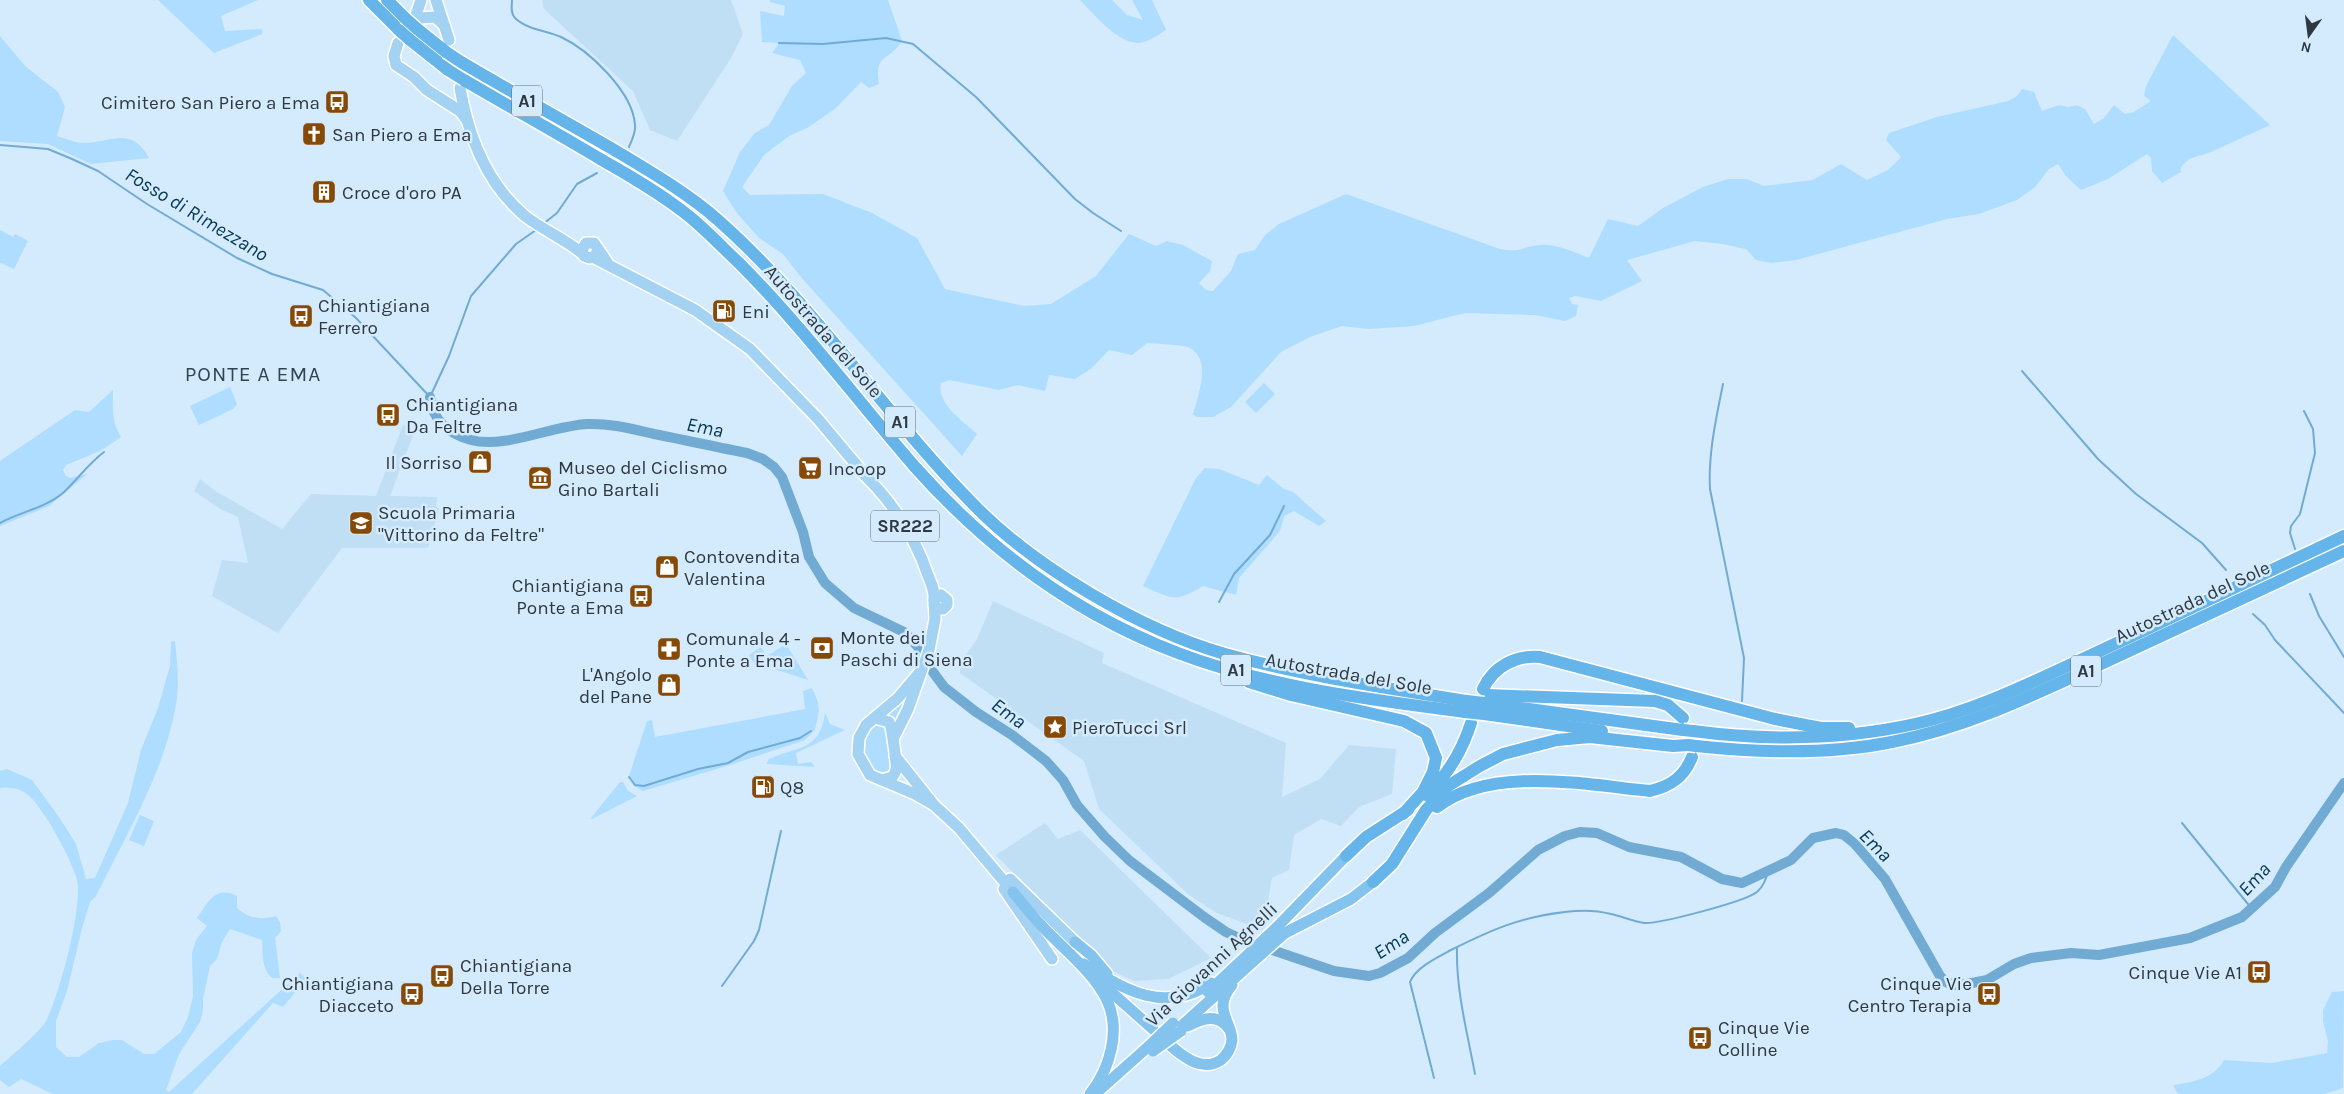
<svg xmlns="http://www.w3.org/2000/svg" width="2344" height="1094" viewBox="0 0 2344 1094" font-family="Karla,sans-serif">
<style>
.built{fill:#c0def4}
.green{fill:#afddff}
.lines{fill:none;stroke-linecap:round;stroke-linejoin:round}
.stream{stroke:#71abd4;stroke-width:2}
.river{stroke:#71abd4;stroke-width:10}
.primary-casing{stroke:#fff;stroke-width:14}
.trunk-casing{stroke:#fff;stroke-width:14}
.motorway-casing{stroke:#fff;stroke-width:15}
.primary{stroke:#a3d2f2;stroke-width:11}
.trunk{stroke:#84c3ee;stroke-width:11}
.motorway{stroke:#65b4ea;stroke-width:12}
.trunk-bridge-casing{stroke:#fff;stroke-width:14;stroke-linecap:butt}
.motorway-bridge-casing{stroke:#fff;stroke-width:15;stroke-linecap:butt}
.trunk-bridge{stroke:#84c3ee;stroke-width:11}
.motorway-bridge{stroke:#65b4ea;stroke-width:12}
.labels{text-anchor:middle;stroke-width:5;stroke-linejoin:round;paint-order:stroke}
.shield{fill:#d3ebfd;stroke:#606e78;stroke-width:1}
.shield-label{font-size:18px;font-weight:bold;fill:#2f383f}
.poi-label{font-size:19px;fill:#2f383f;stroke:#d3ebfd;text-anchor:start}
.street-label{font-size:19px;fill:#2f383f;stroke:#d3ebfd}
.water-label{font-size:20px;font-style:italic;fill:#053651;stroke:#d3ebfd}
.quarter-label{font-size:21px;letter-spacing:1px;fill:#304452;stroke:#d3ebfd}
</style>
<rect width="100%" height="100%" fill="#d3ebfd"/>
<g class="built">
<polygon points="542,0 731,0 743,34 731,58 677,141 650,130 633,91 544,9"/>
<polygon points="403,425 415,430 390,496 437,497 436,506 439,509 428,548 342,548 278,633 212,596 222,560 248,563 238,517 220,509 194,491 200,479 217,492 282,529 311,494 376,496"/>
<polygon points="993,601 1104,653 1102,663 1286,743 1282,797 1320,779 1349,745 1396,749 1392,794 1359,807 1341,826 1321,819 1294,835 1289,870 1272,878 1263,930 1217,913 1189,895 1099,809 1084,761 960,673 960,663 977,639"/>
<polygon points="1045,823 1058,839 1080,830 1211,958 1168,979 1134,981 1108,969 996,855"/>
</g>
<g class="green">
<polygon points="158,0 258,0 221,16 225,31 262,29 262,34 214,53"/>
<path d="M770,0H888L902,41C889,62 874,53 879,84L869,88L861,82L836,108L809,127L789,136L764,155L742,187L750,195L823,194L872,213L917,238L945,289L1024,306L1051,304L1096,276L1129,234L1156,246L1167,241L1183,245L1212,261L1210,271L1199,283L1206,290L1213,291L1231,271L1238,254L1255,250L1265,235L1279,224L1346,194L1500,249C1519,253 1522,247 1539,245C1555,243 1574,252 1589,258L1608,219L1638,226L1663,208L1703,187L1728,179H1747L1764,186L1813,180L1841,164L1867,180L1888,170L1901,157L1886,140L1889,133L1937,117L2008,101L2017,96L2022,89L2034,92L2042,111L2059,105L2068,107L2077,105L2085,109L2094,124L2104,118L2114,105L2125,114L2134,112L2151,101L2144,96L2146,86L2173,35L2270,125L2211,152L2189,159L2181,167V172L2162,183L2152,171L2151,158L2147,154L2108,179L2081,190L2066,176L2058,164L2049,169L2035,187L2017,200L1979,214L1947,219L1796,260L1772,263L1756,260L1746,249L1723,244L1695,241L1627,260L1642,281L1601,301L1575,296L1569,298L1572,304L1578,305L1576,316L1565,321L1535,315L1465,313L1414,326L1369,329L1342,326L1310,337L1281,352L1231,407L1213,417H1197L1193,414C1198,396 1212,360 1190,348C1181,344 1157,344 1147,343L1132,355L1109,350L1092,368L1075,379L1049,375L1045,391L1018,385L999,390L950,380L941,383C936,404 964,422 977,434L962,456L800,276L783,254L759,238L736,212L723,191L740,152L755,133L769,125L792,86L806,73L800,60L772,53L779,43L762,42L760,11L784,16L785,6L770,2Z"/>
<path d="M1080,0H1112L1127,15L1143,20L1132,0H1152L1166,30C1158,35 1147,43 1137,43C1115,41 1094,14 1080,0Z"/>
<path d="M0,36L25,66L58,92L65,107L57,136C65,138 75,143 83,143C111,143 131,125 149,158L91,164L48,144L0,141Z"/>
<polygon points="0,230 13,237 15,234 28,241 14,269 1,263 0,264"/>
<polygon points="1264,383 1275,394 1256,413 1245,402"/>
<polygon points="230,387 237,404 233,409 199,425 190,406"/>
<path d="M113,390C113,406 111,423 121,437L100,451L66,465L63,470L66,476L71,478L87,474L49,506L0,526V461L75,410L89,412Z"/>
<path d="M1205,468L1219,469L1259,485L1267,475L1284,489L1293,492L1326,521L1319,526L1294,511L1284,516L1280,531L1239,578L1236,595L1203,586C1175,603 1172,599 1143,586L1196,478Z"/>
<path d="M175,641C177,660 179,678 177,698C167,768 127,833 96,896L90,902L82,928L67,991L56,1021V1047L67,1057H79L99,1043L113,1040H122L144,1054H154L181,1032L188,1017L193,996L192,953L196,940L207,926L197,918C208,903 215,885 237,896V908C250,919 260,920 276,916L280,922L281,931L275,938L280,978H272C261,969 263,953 262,940L230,929L222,942L217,959L210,966L203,999V1010L200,1022L179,1054L166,1090L169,1092L300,973L306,979L283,1007L273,1003L192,1094H53L21,1079L9,1087L0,1080V1066C11,1056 39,1033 46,1021C59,996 83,907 77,880C73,864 56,833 47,819C34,800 26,785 0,788V771L7,769L32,780L59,817L76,844L86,879L95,878L128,803L141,750L158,708L170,666L171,642Z"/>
<polygon points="786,644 808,680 753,662 749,655 761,647 767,656"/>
<polygon points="812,688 818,702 819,711 815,730 805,740 730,765 643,791 634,786 629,776 647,721 652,720 655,737 805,709 803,691"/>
<polygon points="903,699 907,701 896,727 884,715"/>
<path d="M825,713L830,724L845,730L796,753L798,764L811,762L815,767L766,764L769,759C798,746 820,751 825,713Z"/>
<polygon points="884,720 893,764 889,776 875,774 860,749 873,723"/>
<polygon points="620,782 623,782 628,791 637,796 592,819 591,818"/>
<polygon points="140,815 154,821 144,846 129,840"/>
<path d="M2344,991L2343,1088L2325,1094H2178L2173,1085C2193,1082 2214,1079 2224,1060L2272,1063L2327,1053L2328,1041L2323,1021V1010L2332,992Z"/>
</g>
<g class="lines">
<g class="stream">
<path d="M512,0C512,6 510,13 515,18C526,29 547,31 561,37C589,50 633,92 635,125C636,132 632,140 629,147"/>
<polyline points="779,43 823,44 886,38 913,44 976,97 1075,199 1093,213 1121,231"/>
<polyline points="0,145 48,149 72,159 98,171 147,204 237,258 272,274 323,290 356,318 430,397 449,356 471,296 516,244 536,230"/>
<polyline points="543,224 557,213 577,184 597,173"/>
<polyline points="2022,371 2098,459 2136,494 2202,543 2226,570"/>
<path d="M1723,384C1716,419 1708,454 1710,489L1744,658L1742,701"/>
<path d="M0,523C20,512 45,508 63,493C77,480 88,464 104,452"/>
<polyline points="2295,549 2290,533 2291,526 2300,514 2315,453 2313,429 2304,411"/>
<polyline points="2310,594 2319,616 2344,657"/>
<polyline points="1219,602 1234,574 1270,535 1284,506"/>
<polyline points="2253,614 2265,625 2275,640 2344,713"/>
<polyline points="629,777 635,785 644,786 698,769 728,763 748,752 800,738 811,731"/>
<polyline points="2182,823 2252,909"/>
<path d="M1457,948C1456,991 1467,1031 1475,1074"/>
<polyline points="722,986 754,941 759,930 781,831"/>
<path d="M1434,1078L1410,982C1415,968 1438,957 1451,950C1491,930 1520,917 1565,912C1580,910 1596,910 1611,914C1621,916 1632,921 1644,923C1659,924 1744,902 1757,892C1764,886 1766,878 1769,869"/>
</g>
<path class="river" d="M430,397C432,420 449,434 471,440C505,449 551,426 587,424C610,423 632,429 654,434C685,440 716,447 747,453L763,459L774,467L782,477L803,532L809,557L825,583L854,608L904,632L922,651L933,672L944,687L976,712L1012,735L1046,761L1063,780L1077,805L1105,837L1130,861L1204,917L1226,932L1243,940L1334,971L1369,976L1380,973L1408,958L1435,933L1489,893L1538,850L1565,836L1580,832L1597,833L1629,847L1681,857L1722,879L1742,883L1791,860L1813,838L1836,833L1844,835L1855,844L1885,879L1940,976L1946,982L1954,985L1967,984L1987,980L2014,964L2031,958L2071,953L2099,955L2190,938L2242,917L2275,887L2286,867L2344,783"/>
<defs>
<g id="primary">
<polyline points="436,0 449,40"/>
<polyline points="416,15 421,0"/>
<polyline points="420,18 435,17 444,25"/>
<polyline points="398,43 394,56 396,65 414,77 427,90 460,111 467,120"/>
<path d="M460,88C468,135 487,184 525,216C543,230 565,239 583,254"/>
<polyline points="598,250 595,256 590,258 584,256 582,250 586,243 594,243 607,262"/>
<polyline points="593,257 695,310 750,349 818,419 864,474"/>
<path d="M858,469C890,498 915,536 929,578C932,585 935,592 934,600"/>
<polyline points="920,672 898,698 866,725 859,738 858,754 870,775 915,794 934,805"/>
<path d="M875,718L889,722C892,726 897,765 896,770C895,773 894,775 892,777L882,780"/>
<polyline points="894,737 908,709 929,650 935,619 934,600 941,595 947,600 947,605 943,609 938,609 934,605"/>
<polyline points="895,756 934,805 959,828 1013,892"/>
<polyline points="1010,879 1075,942"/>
<polyline points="1004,889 1052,959"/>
</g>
<g id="trunk">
<path d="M1013,892C1022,903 1031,915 1041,925C1062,948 1093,971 1107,1000C1121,1030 1110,1069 1090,1094"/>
<polyline points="1075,942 1091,955 1107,974"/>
<path d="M1084,964C1125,991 1166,1014 1211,983"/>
<polyline points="1100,982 1155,1031"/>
<polyline points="1208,992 1277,927 1346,856"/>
<path d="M1188,1026C1203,1018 1218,1013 1229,1029"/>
<polyline points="1178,1029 1285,933 1351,899 1373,882"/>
<path d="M1172,1047C1185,1058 1203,1072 1221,1060C1227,1055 1231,1048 1232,1040C1232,1028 1223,1018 1223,1006C1223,998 1227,991 1232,985"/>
<polyline points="1095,1094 1149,1046"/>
</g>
<g id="motorway">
<polyline points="369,0 399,30"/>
<polyline points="387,0 405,18"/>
<polyline points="416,28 446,52"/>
<polyline points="409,39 448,70"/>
<path d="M461,62C512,92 564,121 616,151C651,172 687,193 718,220C813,304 884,413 973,504C1034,567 1141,630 1225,654C1304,676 1386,688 1467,701"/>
<path d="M464,80C510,107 557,133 602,160C632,177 663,195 690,217C707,231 723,248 739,263C803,327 856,399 915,467C988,549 1075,614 1178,653C1267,687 1371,700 1465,712"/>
<polyline points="1249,682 1291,695 1404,721 1426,733 1436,758 1433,772 1423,792 1403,814"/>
<path d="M1483,689C1494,666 1516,655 1540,657L1775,719L1821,728H1849"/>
<polyline points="1487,695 1655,701 1668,705 1683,718"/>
<polyline points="1484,703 1683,730"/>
<polyline points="1484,714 1602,731"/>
<path d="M1693,731C1768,741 1842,740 1915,724C1975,711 2032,682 2087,657C2173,617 2259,576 2344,536"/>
<path d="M1696,746C1761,753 1828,755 1892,742C1966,728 2033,695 2101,664C2182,627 2263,589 2344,551"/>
<path d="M1426,795C1447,776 1462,751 1471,723"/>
<path d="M1437,807C1491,765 1587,785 1650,791C1671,786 1684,777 1692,757"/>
<polyline points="1346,856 1366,837 1408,810"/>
<polyline points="1373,882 1392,864 1426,810 1448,786 1480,766 1503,754 1557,740 1590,737 1673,746 1688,745"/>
</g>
</defs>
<use href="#primary" class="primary-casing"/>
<use href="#trunk" class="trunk-casing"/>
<use href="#motorway" class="motorway-casing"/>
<use href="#primary" class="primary"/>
<use href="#trunk" class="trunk"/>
<use href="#motorway" class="motorway"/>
<defs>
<g id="trunk-bridge">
<polyline points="1149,1046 1173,1023"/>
<polyline points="1153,1051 1181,1031"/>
</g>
<g id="motorway-bridge">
<polyline points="405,18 416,28"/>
<polyline points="399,30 409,39"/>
<polyline points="446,52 461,62"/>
<polyline points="448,70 464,80"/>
<polyline points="1467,701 1484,703"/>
<polyline points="1465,712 1484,714"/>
<polyline points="1683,730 1693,731"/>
<polyline points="1688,745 1696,746"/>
</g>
</defs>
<use href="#trunk-bridge" class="trunk-bridge-casing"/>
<use href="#motorway-bridge" class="motorway-bridge-casing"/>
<use href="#trunk-bridge" class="trunk-bridge"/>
<use href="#motorway-bridge" class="motorway-bridge"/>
</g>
<defs>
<symbol id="bus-square" viewBox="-11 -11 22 22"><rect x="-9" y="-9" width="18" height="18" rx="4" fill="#864a06" stroke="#d3ebfd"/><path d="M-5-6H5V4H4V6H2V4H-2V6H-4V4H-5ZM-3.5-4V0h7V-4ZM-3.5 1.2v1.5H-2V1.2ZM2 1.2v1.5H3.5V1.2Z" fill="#fff"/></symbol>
<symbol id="church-square" viewBox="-11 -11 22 22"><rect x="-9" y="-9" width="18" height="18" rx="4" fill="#864a06" stroke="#d3ebfd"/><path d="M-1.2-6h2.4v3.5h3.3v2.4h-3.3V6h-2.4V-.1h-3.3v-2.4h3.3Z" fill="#fff"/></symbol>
<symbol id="building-square" viewBox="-11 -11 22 22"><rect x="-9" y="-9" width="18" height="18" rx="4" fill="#864a06" stroke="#d3ebfd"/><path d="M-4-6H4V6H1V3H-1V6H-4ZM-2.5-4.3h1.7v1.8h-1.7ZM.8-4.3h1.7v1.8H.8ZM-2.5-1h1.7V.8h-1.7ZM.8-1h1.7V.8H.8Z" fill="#fff"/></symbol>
<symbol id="fuel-square" viewBox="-11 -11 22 22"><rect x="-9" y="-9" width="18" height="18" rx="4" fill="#864a06" stroke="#d3ebfd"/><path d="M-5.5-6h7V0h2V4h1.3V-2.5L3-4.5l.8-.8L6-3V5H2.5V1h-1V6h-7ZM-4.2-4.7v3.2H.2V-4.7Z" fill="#fff"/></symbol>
<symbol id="shop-square" viewBox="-11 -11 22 22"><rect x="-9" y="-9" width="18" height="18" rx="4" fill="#864a06" stroke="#d3ebfd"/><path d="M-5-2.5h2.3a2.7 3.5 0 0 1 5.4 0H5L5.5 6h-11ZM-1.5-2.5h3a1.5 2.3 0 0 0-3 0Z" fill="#fff"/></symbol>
<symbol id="supermarket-square" viewBox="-11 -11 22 22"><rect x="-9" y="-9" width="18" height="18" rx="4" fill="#864a06" stroke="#d3ebfd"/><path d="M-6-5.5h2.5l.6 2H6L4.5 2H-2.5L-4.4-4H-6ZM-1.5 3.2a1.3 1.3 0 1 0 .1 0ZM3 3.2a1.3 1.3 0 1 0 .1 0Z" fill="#fff"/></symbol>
<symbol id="museum-square" viewBox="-11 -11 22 22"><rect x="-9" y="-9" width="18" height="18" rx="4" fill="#864a06" stroke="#d3ebfd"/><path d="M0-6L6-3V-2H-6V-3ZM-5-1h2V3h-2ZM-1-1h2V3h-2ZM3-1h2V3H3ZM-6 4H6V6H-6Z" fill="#fff"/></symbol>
<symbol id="school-square" viewBox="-11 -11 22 22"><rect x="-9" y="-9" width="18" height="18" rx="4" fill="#864a06" stroke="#d3ebfd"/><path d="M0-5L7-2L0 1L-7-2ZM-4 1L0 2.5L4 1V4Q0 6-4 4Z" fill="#fff"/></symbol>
<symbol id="bank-square" viewBox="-11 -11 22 22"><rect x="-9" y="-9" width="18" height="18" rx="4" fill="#864a06" stroke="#d3ebfd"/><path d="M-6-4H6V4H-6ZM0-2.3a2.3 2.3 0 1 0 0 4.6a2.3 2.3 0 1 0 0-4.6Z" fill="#fff"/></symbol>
<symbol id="pharmacy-square" viewBox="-11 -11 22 22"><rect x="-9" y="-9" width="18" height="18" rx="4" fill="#864a06" stroke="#d3ebfd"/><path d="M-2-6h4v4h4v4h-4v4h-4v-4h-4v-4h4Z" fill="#fff"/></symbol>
<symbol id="sight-square" viewBox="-11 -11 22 22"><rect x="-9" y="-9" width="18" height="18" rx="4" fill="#864a06" stroke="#d3ebfd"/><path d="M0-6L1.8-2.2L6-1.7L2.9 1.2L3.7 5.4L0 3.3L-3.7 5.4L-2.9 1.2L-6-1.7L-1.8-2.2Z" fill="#fff"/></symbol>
</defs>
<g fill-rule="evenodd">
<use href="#bus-square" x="323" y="88" width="28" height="28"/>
<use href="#church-square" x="300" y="120" width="28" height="28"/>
<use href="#building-square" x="310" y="178" width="28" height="28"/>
<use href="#fuel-square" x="710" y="297" width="28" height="28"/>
<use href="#bus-square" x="287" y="302" width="28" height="28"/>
<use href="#bus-square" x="374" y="401" width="28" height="28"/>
<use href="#shop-square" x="466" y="448" width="28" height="28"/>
<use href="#supermarket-square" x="796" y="454" width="28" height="28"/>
<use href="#museum-square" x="526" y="464" width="28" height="28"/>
<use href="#school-square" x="347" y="509" width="28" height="28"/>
<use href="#shop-square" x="653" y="553" width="28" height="28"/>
<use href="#bus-square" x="627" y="582" width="28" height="28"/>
<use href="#bank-square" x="808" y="634" width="28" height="28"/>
<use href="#pharmacy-square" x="655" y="635" width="28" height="28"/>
<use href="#shop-square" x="655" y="671" width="28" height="28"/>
<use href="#sight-square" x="1041" y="713" width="28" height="28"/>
<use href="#fuel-square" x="749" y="773" width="28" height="28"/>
<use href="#bus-square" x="2245" y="958" width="28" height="28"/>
<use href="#bus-square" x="428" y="962" width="28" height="28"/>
<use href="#bus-square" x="398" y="980" width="28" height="28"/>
<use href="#bus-square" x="1975" y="980" width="28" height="28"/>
<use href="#bus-square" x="1686" y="1024" width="28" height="28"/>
</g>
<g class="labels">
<g class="shield">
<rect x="512" y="85.5" width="30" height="31" rx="4"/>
<rect x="885" y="406.5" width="30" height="31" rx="4"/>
<rect x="871" y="510.5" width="68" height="31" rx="4"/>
<rect x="1221" y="654.5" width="30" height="31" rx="4"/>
<rect x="2071" y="655.5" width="30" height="31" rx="4"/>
</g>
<g class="shield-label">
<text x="527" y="107">A1</text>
<text x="900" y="428">A1</text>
<text x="905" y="532">SR222</text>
<text x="1236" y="676">A1</text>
<text x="2086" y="677">A1</text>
</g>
<g class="poi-label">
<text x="320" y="109" text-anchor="end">Cimitero San Piero a Ema</text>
<text x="332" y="141">San Piero a Ema</text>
<text x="342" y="199">Croce d'oro PA</text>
<text x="318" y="312">Chiantigiana<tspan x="318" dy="22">Ferrero</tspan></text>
<text x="742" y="318">Eni</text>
<text x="406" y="411">Chiantigiana<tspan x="406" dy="22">Da Feltre</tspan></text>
<text x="462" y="469" text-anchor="end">Il Sorriso</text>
<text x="558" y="474">Museo del Ciclismo<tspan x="558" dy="22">Gino Bartali</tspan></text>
<text x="828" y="475">Incoop</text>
<text x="378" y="519">Scuola Primaria<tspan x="378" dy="22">"Vittorino da Feltre"</tspan></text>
<text x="684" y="563">Contovendita<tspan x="684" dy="22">Valentina</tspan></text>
<text x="624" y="592" text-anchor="end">Chiantigiana<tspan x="624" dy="22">Ponte a Ema</tspan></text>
<text x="840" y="644">Monte dei<tspan x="840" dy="22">Paschi di Siena</tspan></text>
<text x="686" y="645">Comunale 4 -<tspan x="686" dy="22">Ponte a Ema</tspan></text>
<text x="652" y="681" text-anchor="end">L'Angolo<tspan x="652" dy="22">del Pane</tspan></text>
<text x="1072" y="734">PieroTucci Srl</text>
<text x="780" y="794">Q8</text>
<text x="460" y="972">Chiantigiana<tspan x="460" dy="22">Della Torre</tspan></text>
<text x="2242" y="979" text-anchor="end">Cinque Vie A1</text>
<text x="394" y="990" text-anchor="end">Chiantigiana<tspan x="394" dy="22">Diacceto</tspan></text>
<text x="1972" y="990" text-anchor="end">Cinque Vie<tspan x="1972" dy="22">Centro Terapia</tspan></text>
<text x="1718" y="1034">Cinque Vie<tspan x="1718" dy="22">Colline</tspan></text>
</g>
<g class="street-label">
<text transform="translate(824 331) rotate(49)" y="7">Autostrada del Sole</text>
<text transform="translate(2192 601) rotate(-25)" y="7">Autostrada del Sole</text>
<text transform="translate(1349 673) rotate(10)" y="7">Autostrada del Sole</text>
<text transform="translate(1211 964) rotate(-43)" y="7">Via Giovanni Agnelli</text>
</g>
<g class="water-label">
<text transform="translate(197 214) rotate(31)" y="7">Fosso di Rimezzano</text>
<text transform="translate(705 427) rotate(11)" y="7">Ema</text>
<text transform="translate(1009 713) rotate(36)" y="7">Ema</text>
<text transform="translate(1876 845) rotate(45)" y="7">Ema</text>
<text transform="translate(2254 879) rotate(-47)" y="7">Ema</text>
<text transform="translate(1391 944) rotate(-33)" y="7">Ema</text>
</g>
<g class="quarter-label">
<text x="253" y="381">PONTE A EMA</text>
</g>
</g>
<g transform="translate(2309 35) rotate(194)" stroke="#d3ebfd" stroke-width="4" paint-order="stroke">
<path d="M0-4L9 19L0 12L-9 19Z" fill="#2f383f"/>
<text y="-8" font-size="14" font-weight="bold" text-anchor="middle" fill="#2f383f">N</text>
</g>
</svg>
